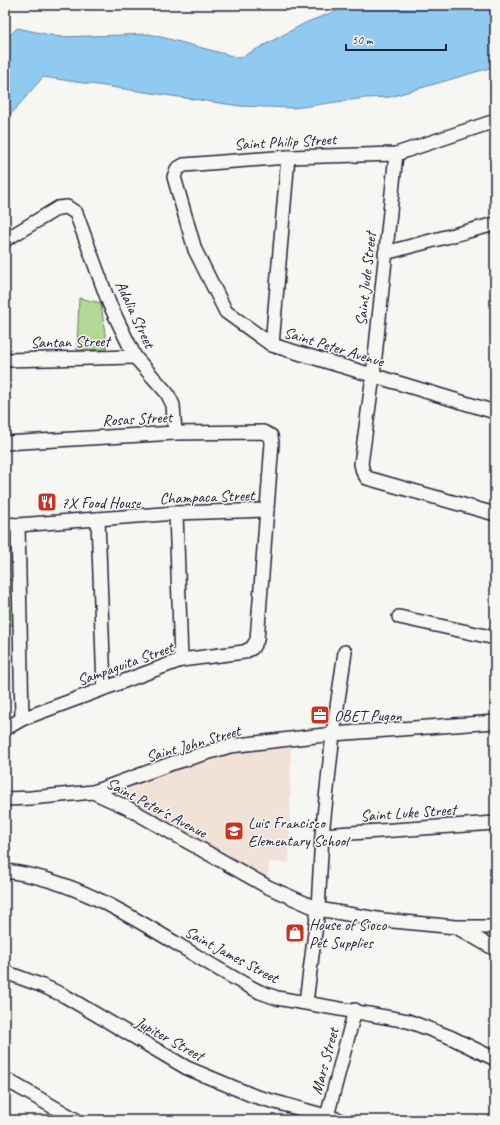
<svg xmlns="http://www.w3.org/2000/svg" width="500" height="1125" viewBox="0 0 500 1125" font-family="Caveat,sans-serif">
<style>
.built{fill:#f1e1d7}
.green{fill:#b3d893;stroke:#6a7d67}
.water{fill:#91caf0;stroke:#6587a8}
.lines{fill:none;stroke-linecap:round;stroke-linejoin:round}
.minor-casing{stroke:#22223b;stroke-width:16}
.minor{stroke:#f6f6f2;stroke-width:13}
.labels{text-anchor:middle;stroke-width:3;stroke-linejoin:round;paint-order:stroke}
.street-label{font-size:16px;fill:#22223b;stroke:#f6f6f2}
.poi-label{font-size:16px;fill:#22223b;stroke:#f6f6f2;text-anchor:start}
</style>
<rect width="100%" height="100%" fill="#f6f6f2"/>
<filter id="ink" filterUnits="userSpaceOnUse"><feTurbulence type="fractalNoise" baseFrequency=".025" numOctaves="2"/><feDisplacementMap in="SourceGraphic" scale="8" xChannelSelector="R" yChannelSelector="G"/><feConvolveMatrix kernelMatrix="1 2 1 2 8 2 1 2 1" color-interpolation-filters="sRGB"/></filter>
<g filter="url(#ink)">
<polygon class="built" points="291,747 289,863 269,862 268,880 123,801 124,784 217,756"/>
<g class="green">
<polygon points="79,298 101,303 107,349 77,350"/>
<polygon points="5,579 19,579 17,625 5,625"/>
</g>
<polygon class="water" points="352,5 495,5 495,64 493,67 390,97 365,98 294,108 240,106 43,77 5,121 5,40 17,28 60,37 150,34 240,58 307,22"/>
<g class="lines">
<defs>
<g id="minor">
<polyline points="495,121 396,154 288,157 184,165 177,169 174,177 195,250 226,312 272,345 495,412"/>
<polyline points="396,154 373,376 361,464 363,472 367,478 495,514"/>
<polyline points="5,240 58,208 67,207 76,213 109,303 135,357 167,393 173,405 175,433"/>
<polyline points="385,253 495,224"/>
<polyline points="272,345 288,157"/>
<polyline points="5,360 135,357"/>
<polyline points="5,443 175,433 263,432 271,436 272,443 257,640 252,648 244,652 181,660 22,719 5,729"/>
<polyline points="176,513 181,660"/>
<polyline points="98,519 104,688"/>
<polyline points="5,524 18,525 176,513 267,510"/>
<polyline points="18,525 22,719"/>
<polyline points="399,617 495,638"/>
<polyline points="93,792 173,763 230,746 333,734 495,722"/>
<polyline points="5,799 31,798 93,792 126,807 268,887 318,909 383,920 456,927 495,927"/>
<polyline points="322,835 495,823"/>
<path d="M5,871C98,881 178,951 260,992L277,998L408,1021L450,1037L495,1059"/>
<polyline points="458,928 495,949"/>
<polyline points="5,972 43,986 65,996 187,1068 254,1096 340,1120"/>
<polyline points="306,1002 318,909 322,835 333,734 345,652"/>
<polyline points="5,1079 76,1120"/>
<polyline points="326,1120 355,1010"/>
</g>
</defs>
<use href="#minor" class="minor-casing"/>
<use href="#minor" class="minor"/>
</g>
</g>
<defs>
<symbol id="restaurant-square" viewBox="-11 -11 22 22"><rect x="-9" y="-9" width="18" height="18" rx="4" fill="#c8321e" stroke="#f6f6f2"/><path d="M-5-6h1v4h1v-4h1v4h1v-4h1v5L-1.5 .5V6h-2V.5L-5-1ZM5-6V6H3V1.5H1.5Q1.5-4 5-6Z" fill="#fff"/></symbol>
<symbol id="office-square" viewBox="-11 -11 22 22"><rect x="-9" y="-9" width="18" height="18" rx="4" fill="#c8321e" stroke="#f6f6f2"/><path d="M-6-3h4V-5.5h4V-3h4V5H-6ZM-1-4.5V-3h2v-1.5ZM-6 0V1H6V0Z" fill="#fff"/></symbol>
<symbol id="school-square" viewBox="-11 -11 22 22"><rect x="-9" y="-9" width="18" height="18" rx="4" fill="#c8321e" stroke="#f6f6f2"/><path d="M0-5L7-2L0 1L-7-2ZM-4 1L0 2.5L4 1V4Q0 6-4 4Z" fill="#fff"/></symbol>
<symbol id="shop-square" viewBox="-11 -11 22 22"><rect x="-9" y="-9" width="18" height="18" rx="4" fill="#c8321e" stroke="#f6f6f2"/><path d="M-5-2.5h2.3a2.7 3.5 0 0 1 5.4 0H5L5.5 6h-11ZM-1.5-2.5h3a1.5 2.3 0 0 0-3 0Z" fill="#fff"/></symbol>
</defs>
<g fill-rule="evenodd">
<use href="#restaurant-square" x="36" y="491" width="22" height="22"/>
<use href="#office-square" x="309" y="704" width="22" height="22"/>
<use href="#school-square" x="223" y="820" width="22" height="22"/>
<use href="#shop-square" x="284" y="922" width="22" height="22"/>
</g>
<g class="labels">
<g class="street-label">
<text transform="translate(285 141) rotate(-3)" y="6">Saint Philip Street</text>
<text transform="translate(365 279) rotate(-84)" y="6">Saint Jude Street</text>
<text transform="translate(136 314) rotate(65)" y="6">Adalia Street</text>
<text transform="translate(70 341) rotate(-1)" y="6">Santan Street</text>
<text transform="translate(334 346) rotate(17)" y="6">Saint Peter Avenue</text>
<text transform="translate(137 418) rotate(-3)" y="6">Rosas Street</text>
<text transform="translate(207 496) rotate(-2)" y="6">Champaca Street</text>
<text transform="translate(125 663) rotate(-20)" y="6">Sampaguita Street</text>
<text transform="translate(193 743) rotate(-16)" y="6">Saint John Street</text>
<text transform="translate(157 807) rotate(28)" y="6">Saint Peter's Avenue</text>
<text transform="translate(408 812) rotate(-4)" y="6">Saint Luke Street</text>
<text transform="translate(232 954) rotate(28)" y="6">Saint James Street</text>
<text transform="translate(170 1038) rotate(29)" y="6">Jupiter Street</text>
<text transform="translate(324 1061) rotate(-75)" y="6">Mars Street</text>
</g>
<g class="poi-label">
<text x="61" y="508">7X Food House</text>
<text x="334" y="721">OBET Pugon</text>
<text x="248" y="828">Luis Francisco<tspan x="248" dy="18">Elementary School</tspan></text>
<text x="309" y="930">House of Sioco<tspan x="309" dy="18">Pet Supplies</tspan></text>
</g>
</g>
<rect width="500" height="1125" fill="none" stroke="#f6f6f2" stroke-width="20"/>
<rect x="10" y="10" width="480" height="1105" fill="none" stroke="#22223b" stroke-width="1.5" filter="url(#ink)"/>
<path d="M346 44v6h100v-6" fill="none" stroke="#22223b" stroke-width="2"/>
<text x="352" y="44" font-size="12" fill="#22223b" stroke="#f6f6f2" stroke-width="3" paint-order="stroke">50 m</text>
</svg>
